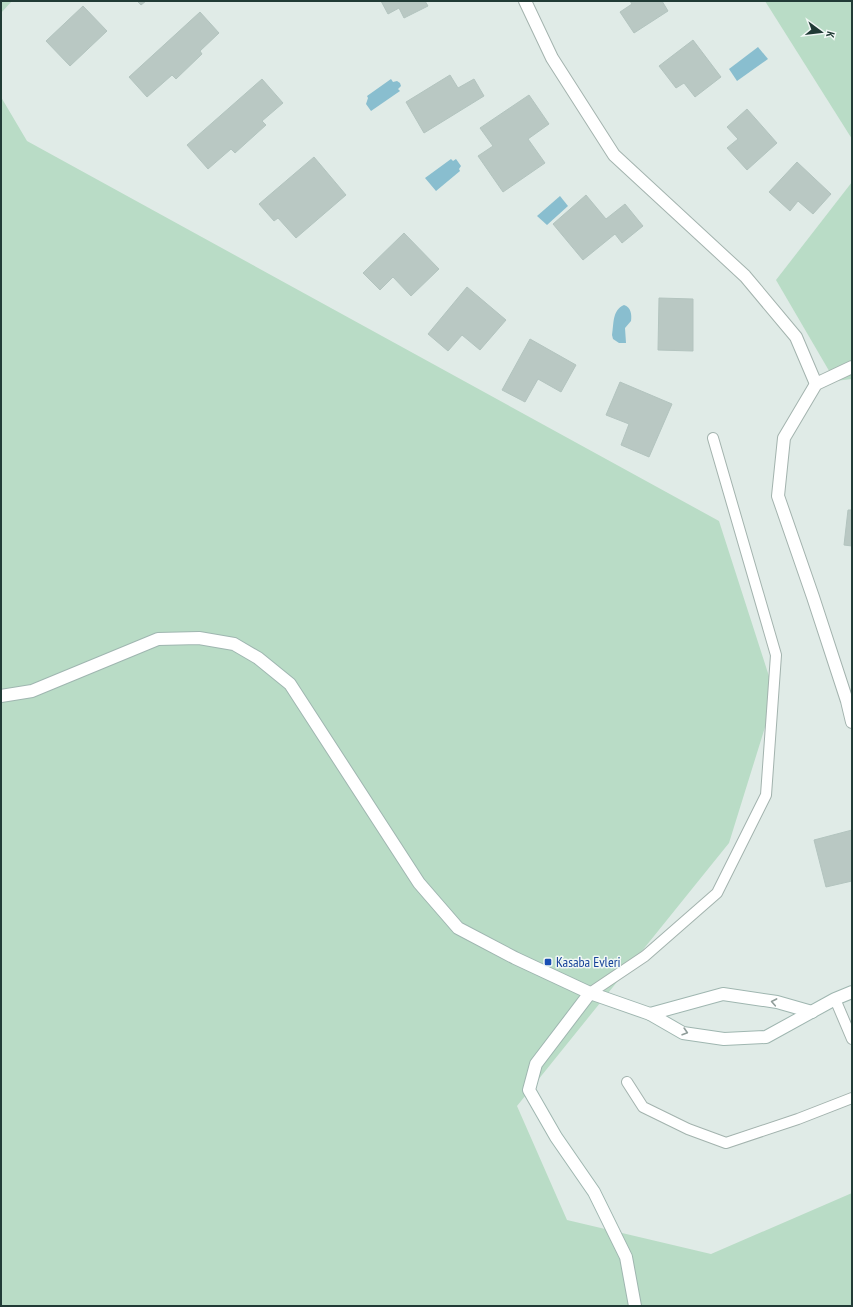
<svg xmlns="http://www.w3.org/2000/svg" width="853" height="1307" viewBox="0 0 853 1307" font-family="'PT Sans Narrow',sans-serif">
<style>
.green{fill:#b9dcc6}
.water{fill:#89becf}
.building{fill:#b9c8c3;stroke:#b3c4bf}
.lines{fill:none;stroke-linecap:round;stroke-linejoin:round}
.lane-casing{stroke:#a3b3ae;stroke-width:12}
.street-casing{stroke:#a3b3ae;stroke-width:14}
.secondary-casing{stroke:#9fb6b0;stroke-width:14}
.lane{stroke:#fff;stroke-width:10}
.street{stroke:#fff;stroke-width:12}
.secondary{stroke:#fff;stroke-width:12}
.oneway{stroke:#909d9a}
.transit-dot{fill:#1a4fb4;stroke:#f1f8f5;stroke-width:1.5}
.labels{text-anchor:middle;stroke-width:3;stroke-linejoin:round;paint-order:stroke}
.transit-label{font-size:14px;fill:#164399;stroke:#f1f8f5;text-anchor:start}
</style>
<rect width="100%" height="100%" fill="#e0ebe7"/>
<g class="green">
<polygon points="1,1 12,1 1,13"/>
<polygon points="765,1 852,1 852,139"/>
<polygon points="1,97 27,141 719,521 775,695 729,843 517,1106 567,1220 711,1254 852,1193 852,1306 1,1306"/>
<polygon points="852,182 852,379 835,381 776,280"/>
</g>
<g class="water">
<polygon points="758,47 768,59 737,81 729,69"/>
<polygon points="391,79 393,82 397,81 400,83 401,86 398,89 400,91 371,111 366,104 368,98 367,96"/>
<polygon points="451,159 453,161 456,159 461,166 459,169 460,171 436,191 425,178"/>
<polygon points="560,196 568,206 547,225 537,216"/>
<path d="M624,305C631,307 632,315 631,321L625,328L626,343H619L613,339L612,335C614,324 612,310 624,305Z"/>
</g>
<g class="building">
<polygon points="137,1 146,1 141,5"/>
<polygon points="381,1 425,1 428,6 404,18 399,8 388,14"/>
<polygon points="630,1 662,1 668,11 634,33 620,12 632,4"/>
<polygon points="83,6 107,31 70,66 46,41"/>
<polygon points="200,12 219,33 200,51 202,54 176,79 172,75 147,97 129,77"/>
<polygon points="693,40 721,77 695,97 684,83 676,88 659,66"/>
<polygon points="450,75 458,88 474,79 484,96 424,133 406,102"/>
<polygon points="262,79 283,103 262,121 266,125 235,153 231,149 208,169 187,145"/>
<polygon points="529,95 549,124 528,139 545,163 503,192 478,156 493,146 480,128"/>
<polygon points="747,109 777,143 747,170 727,148 738,139 727,127"/>
<polygon points="314,157 346,195 296,238 278,218 274,221 259,204"/>
<polygon points="797,162 831,194 813,214 798,201 790,211 769,192"/>
<polygon points="586,195 606,219 625,204 643,226 622,243 615,234 583,260 553,224"/>
<polygon points="404,233 439,269 411,296 393,277 380,290 363,273"/>
<polygon points="467,287 506,320 480,350 462,335 448,351 428,334"/>
<polygon points="659,298 693,299 693,351 658,350"/>
<polygon points="530,339 576,365 561,392 538,379 525,402 502,390"/>
<polygon points="620,382 672,404 649,457 621,445 629,424 606,415"/>
<polygon points="848,510 852,510 852,546 844,545"/>
<polygon points="852,830 852,881 826,887 814,840"/>
</g>
<g class="lines">
<defs>
<g id="lane">
<polyline points="590,993 645,956 717,893 766,795 776,655 713,438"/>
<polyline points="835,999 852,1039"/>
<polyline points="627,1082 643,1107 688,1129 726,1143 798,1119 852,1098"/>
</g>
<g id="street">
<polyline points="525,1 552,58 614,155 745,276 796,337 816,384"/>
<polyline points="852,367 816,384 784,438 778,496 813,597 847,701 852,722"/>
</g>
<g id="secondary">
<polyline points="1,696 32,691 158,639 199,638 234,644 258,658 290,684 419,883 458,928 515,958 590,993 650,1014 683,1033 724,1039 766,1037 835,999 852,992"/>
<polyline points="590,993 536,1064 529,1090 556,1137 594,1192 626,1257 635,1306"/>
<polyline points="650,1014 723,994 777,1002 812,1012"/>
</g>
</defs>
<use href="#lane" class="lane-casing"/>
<use href="#street" class="street-casing"/>
<use href="#secondary" class="secondary-casing"/>
<use href="#lane" class="lane"/>
<use href="#street" class="street"/>
<use href="#secondary" class="secondary"/>
</g>
<defs><path id="oneway-chevron" d="M-2-3.5L2.5 0L-2 3.5" fill="none" stroke-width="1.6" stroke-linecap="round" stroke-linejoin="round"/></defs>
<g class="oneway">
<use href="#oneway-chevron" transform="translate(774 1002) rotate(-169)"/>
<use href="#oneway-chevron" transform="translate(685 1032) rotate(17)"/>
</g>
<rect class="transit-dot" x="544" y="958" width="8" height="8" rx="2"/>
<g class="labels">
<g class="transit-label">
<text x="556" y="967">Kasaba Evleri</text>
</g>
</g>
<rect width="853" height="1307" fill="none" stroke="#213b36" stroke-width="4"/>
<g transform="translate(821 32) rotate(105)" stroke="#f1f8f5" stroke-width="3" paint-order="stroke">
<path d="M0-3L7 15L0 10L-7 15Z" fill="#213b36"/>
<text y="-6" font-size="11" font-weight="bold" text-anchor="middle" fill="#213b36">K</text>
</g>
</svg>
